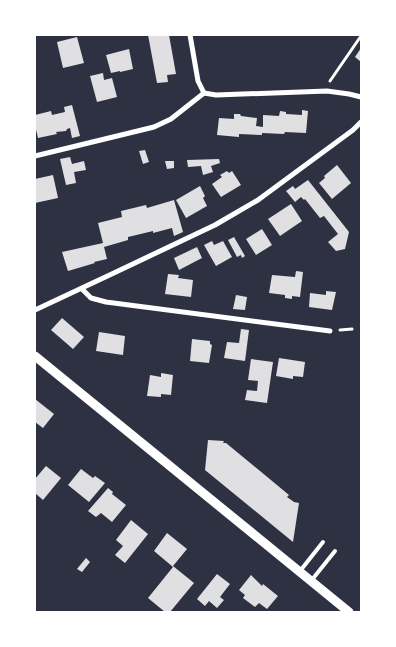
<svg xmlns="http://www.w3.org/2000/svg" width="396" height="647" viewBox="0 0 396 647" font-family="'Noto Sans',sans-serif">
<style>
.building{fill:#e0e0e3}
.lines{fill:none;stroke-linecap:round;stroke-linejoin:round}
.path{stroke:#fff;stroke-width:3}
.service{stroke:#fff;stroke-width:4}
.minor{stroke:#fff;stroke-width:5}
.tertiary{stroke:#fff;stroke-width:9}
</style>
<rect width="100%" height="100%" fill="#2d3142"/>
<g class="building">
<polygon points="148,35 169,35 176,74 167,75 168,82 157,83"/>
<polygon points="77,37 84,63 63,68 57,42"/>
<polygon points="361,48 361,62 355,57"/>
<polygon points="129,49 133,69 120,72 120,71 111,73 106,55"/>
<polygon points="103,73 104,80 112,78 117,97 97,102 90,76"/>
<polygon points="72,105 80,136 72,138 70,128 67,129 66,131 56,132 57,134 38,138 35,125 35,115 51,111 52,115 65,112 64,107"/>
<polygon points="302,110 308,111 306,133 285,132 284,134 262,133 262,135 239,134 239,137 217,135 219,118 234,119 234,114 240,114 241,116 257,118 256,126 263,127 263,115 279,116 280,111 286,112 286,114 302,115"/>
<polygon points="145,150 149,162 143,164 139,151"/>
<polygon points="70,157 72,164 84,161 86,170 74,172 76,183 66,185 60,159"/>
<polygon points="219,159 220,163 211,166 213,172 203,175 201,166 188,167 187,160"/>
<polygon points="165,161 174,161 174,168 167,169"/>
<polygon points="337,165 351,183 332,199 319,183 325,178 324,176"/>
<polygon points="227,171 229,173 232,171 241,185 221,197 212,184 222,177 220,175"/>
<polygon points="53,175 58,198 35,203 35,179"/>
<polygon points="308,180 349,232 345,249 336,251 328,242 338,234 324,216 320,218 305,199 304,200 301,197 295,202 286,191 293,186 295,189"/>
<polygon points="200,186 205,196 203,198 207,206 186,218 176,200"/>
<polygon points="174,200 183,232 174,236 172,228 153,233 153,231 128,237 128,240 104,247 107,259 94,262 95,263 68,271 62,252 103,243 98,223 122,217 121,211 146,205 147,208"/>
<polygon points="291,204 302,221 280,236 268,219"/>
<polygon points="262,229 272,245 256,255 246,239"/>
<polygon points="234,237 245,256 242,258 241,255 237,257 228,240"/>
<polygon points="212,241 214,245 223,241 232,257 216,266 204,245"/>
<polygon points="197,247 202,258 179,270 174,258"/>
<polygon points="296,271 303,272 300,297 292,296 292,299 285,298 285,295 269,293 272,275 295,277"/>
<polygon points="168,274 179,275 178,278 193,280 191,297 165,294"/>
<polygon points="326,291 336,292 332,310 309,307 310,293 326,295"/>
<polygon points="236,295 247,297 245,310 233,309"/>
<polygon points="62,318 84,337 73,349 51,330"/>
<polygon points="241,329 249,330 245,361 224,358 227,342 239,343"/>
<polygon points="99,332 125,336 123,355 96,351"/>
<polygon points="192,339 210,341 210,344 212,345 209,363 190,361"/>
<polygon points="279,358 305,362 303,377 293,376 293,379 276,376"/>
<polygon points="251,359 273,362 267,403 245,400 247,390 257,391 258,381 248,380"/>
<polygon points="161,373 173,375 171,395 161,394 161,397 147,396 150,375 161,377"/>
<polygon points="35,399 54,414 43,428 35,422"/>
<polygon points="208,440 224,441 223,443 226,443 289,495 287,497 294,502 299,503 293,542 205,470"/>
<polygon points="46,466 61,478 43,500 35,493 35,479"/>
<polygon points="81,469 93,478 95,476 105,483 89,502 68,485"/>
<polygon points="108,488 113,492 112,494 126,505 112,522 101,513 96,517 88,511"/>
<polygon points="131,520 148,534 125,563 115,555 123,546 116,540"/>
<polygon points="167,533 187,549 173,566 194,583 170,612 165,612 148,598 173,567 154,551"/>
<polygon points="86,558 90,562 82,572 77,569"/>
<polygon points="217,574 230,584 220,597 224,600 217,608 209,601 205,606 197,599"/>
<polygon points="251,575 262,586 263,584 278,596 267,609 259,603 255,607 243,598 245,595 239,590"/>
</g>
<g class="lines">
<g class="path">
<polyline points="330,81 361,36"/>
<polyline points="340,330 352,329"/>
</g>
<g class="service">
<polyline points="300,571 323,542"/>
<polyline points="311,581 335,551"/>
</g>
<g class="minor">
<polyline points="190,35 198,81 204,93"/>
<polyline points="204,93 216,95 327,91 349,94 361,97"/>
<polyline points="35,156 154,127 171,119 204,93"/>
<polyline points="82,289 91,298 106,302 330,331"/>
<polyline points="35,310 116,272 215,225 258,200 353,130 361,122"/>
</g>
<polyline class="tertiary" points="35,356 349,612"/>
</g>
<rect width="396" height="647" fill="none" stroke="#ffffff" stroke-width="72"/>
</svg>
